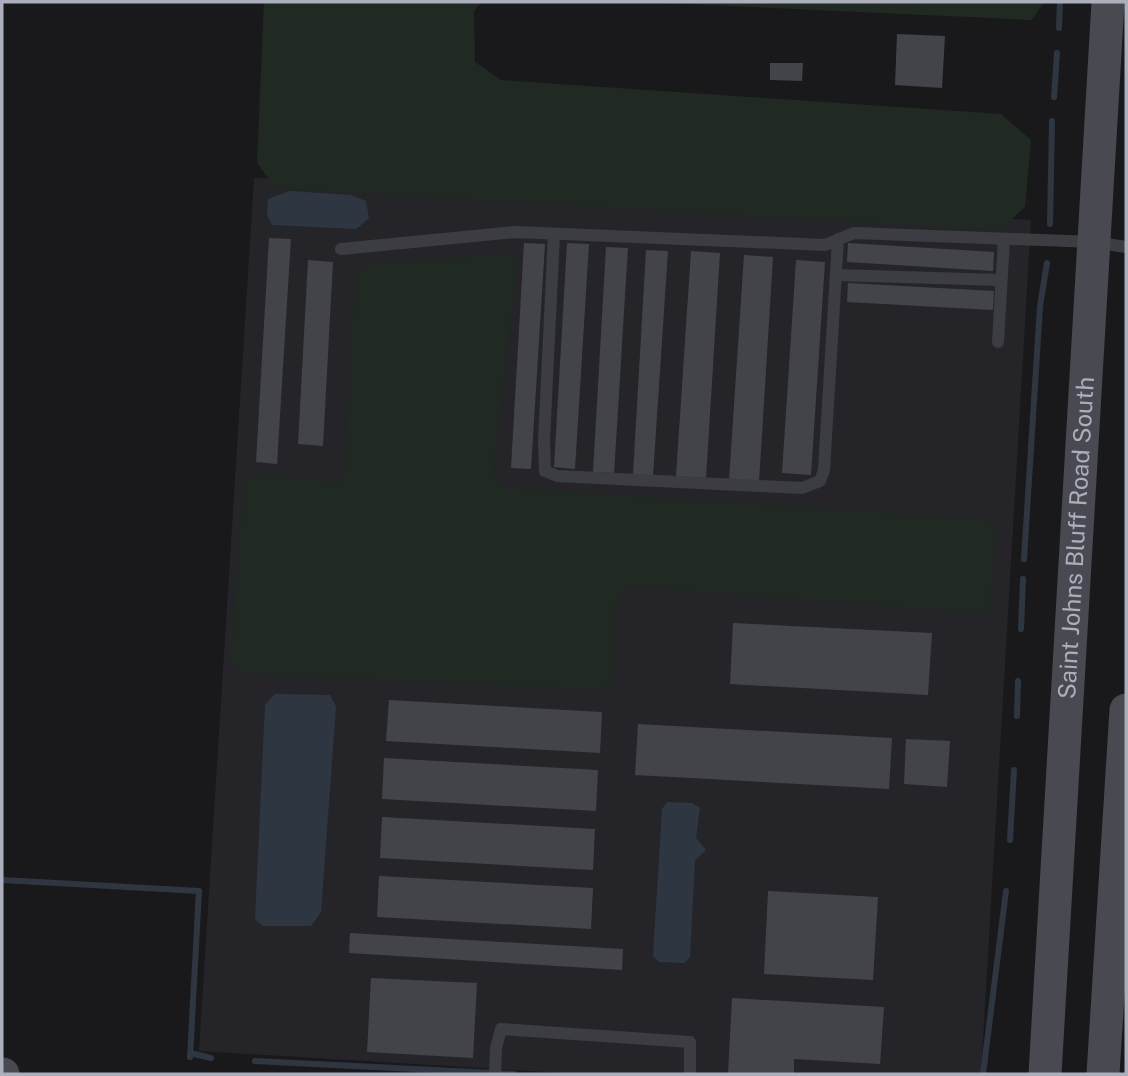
<svg xmlns="http://www.w3.org/2000/svg" width="1128" height="1076" viewBox="0 0 1128 1076" font-family="'Public Sans',sans-serif">
<style>
.built{fill:#252529}
.green{fill:#212a22}
.water{fill:#2e3741}
.lines{fill:none;stroke-linecap:round;stroke-linejoin:round}
.stream{stroke:#2e3741;stroke-width:6}
.building{fill:#434449}
.lane{stroke:#3c3c43;stroke-width:12}
.secondary{stroke:#484951;stroke-width:33}
.labels{text-anchor:middle;stroke-width:7;stroke-linejoin:round;paint-order:stroke}
.street-label{font-size:24px;fill:#abafbc;stroke:#141417}
</style>
<rect width="100%" height="100%" fill="#19191b"/>
<polygon class="built" points="254,178 1031,220 981,1074 580,1074 199,1051"/>
<g class="green">
<polygon points="264,2 481,2 474,11 475,62 501,80 1001,114 1031,140 1025,207 1000,230 275,188 257,163"/>
<polygon points="645,2 1043,2 1043,3 1032,20"/>
<polygon points="512,254 517,266 492,473 504,488 988,520 996,528 989,608 983,613 629,586 615,603 614,677 595,689 244,673 231,661 244,481 255,474 340,483 345,473 355,278 366,264"/>
</g>
<g class="water">
<polygon points="290,191 351,195 366,201 369,218 356,229 272,225 267,215 268,199"/>
<polygon points="275,694 330,695 336,707 321,912 311,926 263,926 255,919 265,705"/>
<polygon points="667,802 692,803 700,808 696,838 706,850 695,860 690,957 684,963 659,962 653,956 662,809"/>
</g>
<g class="lines">
<g class="stream">
<polyline points="1059,28 1060,2"/>
<polyline points="1054,97 1057,53"/>
<polyline points="1050,224 1052,121"/>
<polyline points="1024,559 1040,306 1047,263"/>
<polyline points="1021,629 1023,579"/>
<polyline points="1017,716 1018,681"/>
<polyline points="1010,840 1014,770"/>
<polyline points="2,880 199,891 190,1057"/>
<polyline points="190,1053 211,1058"/>
<polyline points="255,1061 514,1074"/>
<polyline points="983,1074 1006,891"/>
</g>
</g>
<g class="building">
<polygon points="897,34 945,36 942,88 895,85"/>
<polygon points="770,63 803,63 802,81 770,80"/>
<polygon points="269,238 291,239 277,464 256,462"/>
<polygon points="524,243 545,244 531,469 511,468"/>
<polygon points="567,243 589,244 575,469 554,467"/>
<polygon points="848,243 994,252 993,271 847,262"/>
<polygon points="606,247 628,248 614,473 593,472"/>
<polygon points="646,250 668,251 653,476 633,474"/>
<polygon points="691,251 720,253 706,478 676,476"/>
<polygon points="744,255 773,257 759,482 729,480"/>
<polygon points="308,260 333,262 323,446 298,444"/>
<polygon points="796,260 825,262 811,475 782,473"/>
<polygon points="848,283 994,291 993,310 847,302"/>
<polygon points="733,623 932,633 928,695 730,684"/>
<polygon points="389,700 602,712 600,753 386,741"/>
<polygon points="638,724 892,738 889,789 635,775"/>
<polygon points="906,739 950,741 947,787 904,784"/>
<polygon points="384,758 598,770 596,811 382,799"/>
<polygon points="382,817 595,829 593,870 380,858"/>
<polygon points="379,876 593,888 591,929 377,917"/>
<polygon points="768,891 878,897 873,980 764,974"/>
<polygon points="350,933 623,949 622,970 349,953"/>
<polygon points="371,978 477,983 473,1058 367,1052"/>
<polygon points="732,998 884,1007 880,1064 794,1059 794,1074 728,1074"/>
</g>
<g class="lines">
<g class="lane">
<polyline points="554,234 544,441 545,471 557,476 802,488 820,481 824,470 838,239"/>
<polyline points="341,249 516,232 825,245 854,233 1094,242 1126,247"/>
<polyline points="836,275 1000,280"/>
<polyline points="998,342 1004,239"/>
<polyline points="495,1074 496,1048 501,1029 690,1042 690,1074"/>
</g>
<g class="secondary">
<polyline points="2,1074 3,1074"/>
<path id="s1" d="M1045,1074L1108,2"/>
<polyline points="1103,1074 1126,710"/>
</g>
</g>
<g class="labels">
<g class="street-label">
<text dy="8" stroke="none"><textPath href="#s1" startOffset="537">Saint Johns Bluff Road South</textPath></text>
</g>
</g>
<rect width="1128" height="1076" fill="none" stroke="#abafbc" stroke-width="7"/>
</svg>
